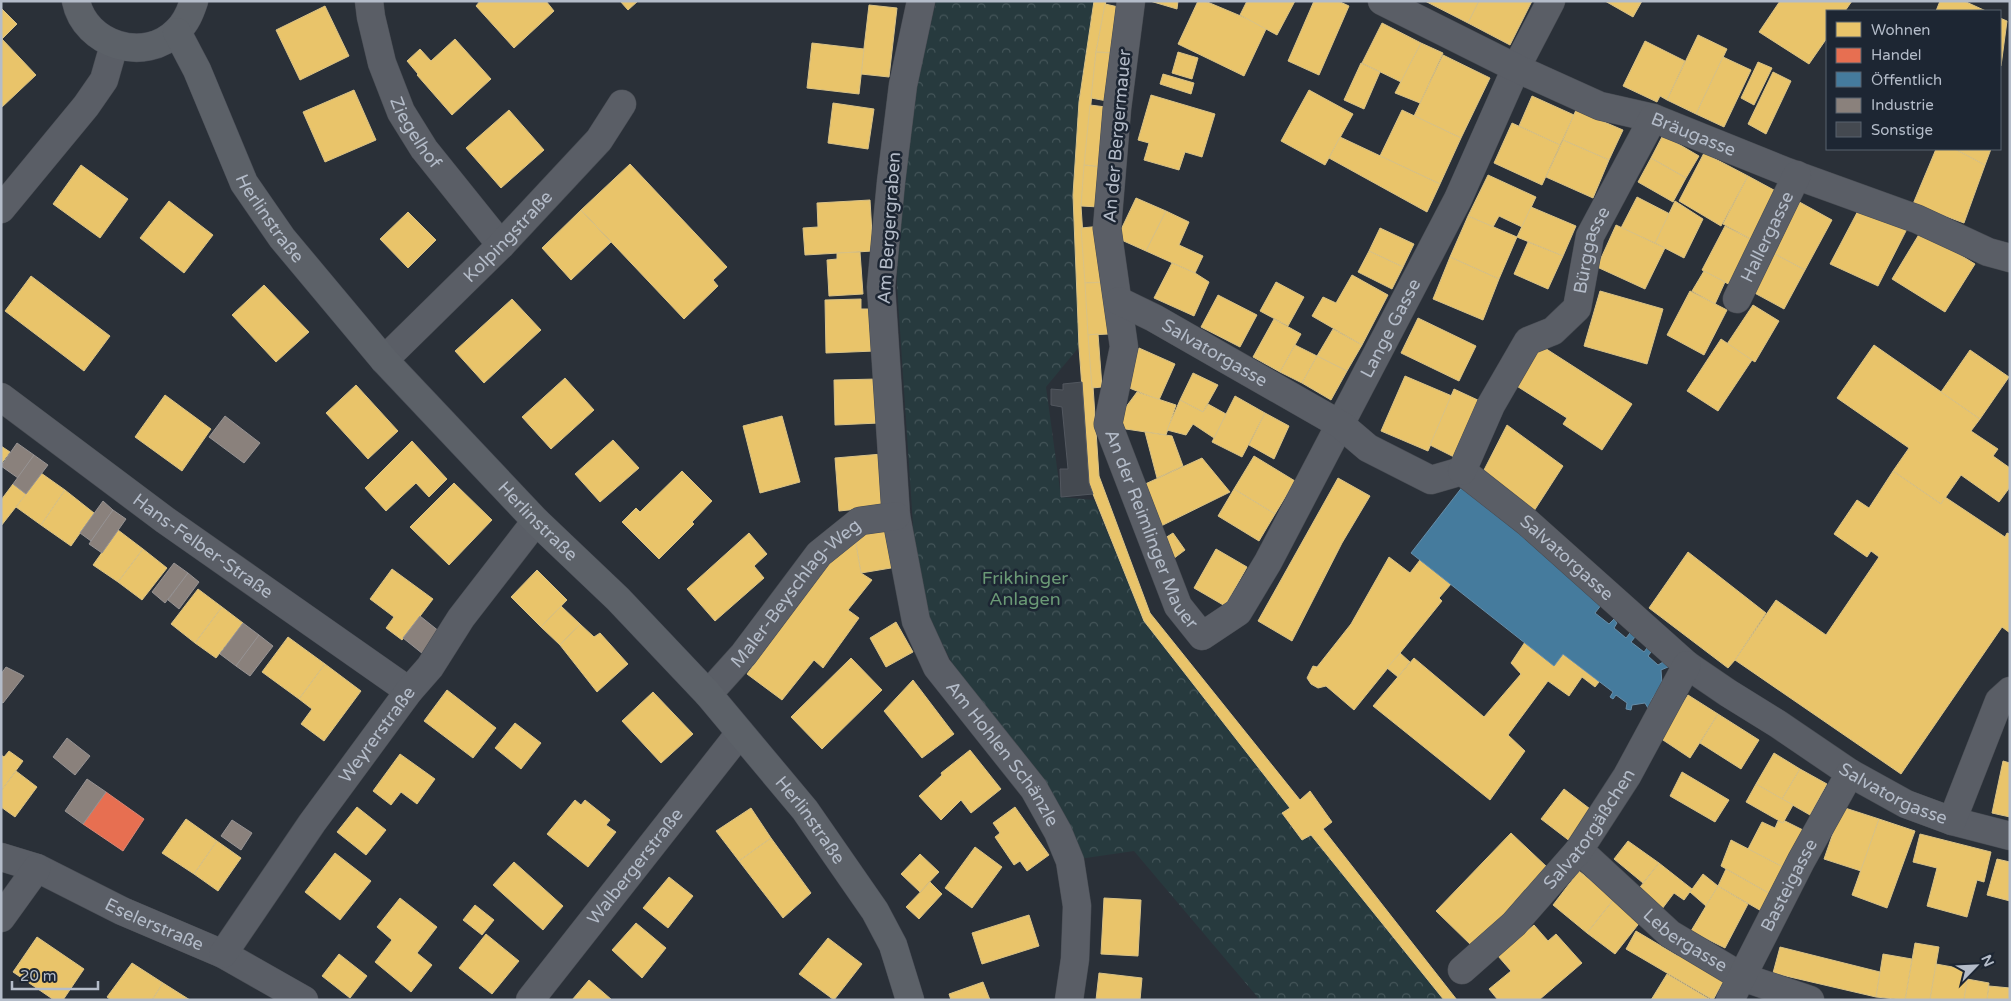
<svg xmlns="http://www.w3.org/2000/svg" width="2011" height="1001" viewBox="0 0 2011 1001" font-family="'Varela Round',sans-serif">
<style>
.park{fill:url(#park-crowns)}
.homes{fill:#e9c46a;stroke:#d9c286}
.shops{fill:#e76f51;stroke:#d88675}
.public{fill:#457b9d;stroke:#668eaa}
.industry{fill:#8a817c;stroke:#979393}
.building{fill:#444950;stroke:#52575f}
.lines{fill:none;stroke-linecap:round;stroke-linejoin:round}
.minor-casing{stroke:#484c53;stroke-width:29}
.major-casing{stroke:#484c55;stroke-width:29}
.minor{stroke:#5a5e66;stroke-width:28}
.major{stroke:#5c6168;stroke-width:28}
.labels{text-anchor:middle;stroke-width:5;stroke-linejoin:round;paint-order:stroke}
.street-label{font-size:18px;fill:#b4bcc9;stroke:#1d2633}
.park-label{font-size:18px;fill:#6b9a76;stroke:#1d2633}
</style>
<defs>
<pattern id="park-crowns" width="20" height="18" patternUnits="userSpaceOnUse" patternTransform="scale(1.25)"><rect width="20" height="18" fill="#273a3e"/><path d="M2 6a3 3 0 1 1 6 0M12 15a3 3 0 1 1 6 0" fill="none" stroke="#445559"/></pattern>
</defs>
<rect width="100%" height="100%" fill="#2a3038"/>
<polygon class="park" points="936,1 1094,1 1079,102 1073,195 1079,347 1046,387 1061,497 1094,500 1144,621 1290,808 1282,814 1301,840 1311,835 1444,1000 1260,1000 1134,851 1072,860 982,704 953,665 930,619 915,555 897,285 899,185 915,93"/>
<g class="homes">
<polygon points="480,1 546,1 554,11 514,48 476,6"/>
<polygon points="620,1 638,1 628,10"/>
<polygon points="1094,1 1106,1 1096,52 1081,206 1099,476 1150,613 1300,800 1310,791 1332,822 1323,829 1457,1000 1444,1000 1311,835 1302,840 1282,813 1290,808 1144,621 1093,494 1089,483 1079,347 1073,195 1079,102"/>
<polygon points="1150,1 1178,1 1177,9"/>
<polygon points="1198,1 1205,1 1267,27 1244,76 1178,44"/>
<polygon points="1247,1 1295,1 1277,35 1240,15"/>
<polygon points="1314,1 1338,1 1349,6 1319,75 1288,61"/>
<polygon points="1425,1 1479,1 1468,23"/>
<polygon points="1479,1 1532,1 1510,45 1468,23"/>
<polygon points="1605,1 1642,1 1633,17"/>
<polygon points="1780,1 1852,1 1845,11 1827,11 1827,38 1809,64 1759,32"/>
<polygon points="1940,1 1964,1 1986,11 1936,11"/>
<polygon points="1105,4 1123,8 1114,53 1096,52"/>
<polygon points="869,5 897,8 889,77 861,74"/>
<polygon points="325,6 349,56 300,80 276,30"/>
<polygon points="1,8 17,24 1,40"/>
<polygon points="2000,18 2007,21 2001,66 2000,65"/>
<polygon points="1382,23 1421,43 1401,82 1362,63"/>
<polygon points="1698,35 1727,49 1696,114 1667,100"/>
<polygon points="2,39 36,75 1,108 1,40"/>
<polygon points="455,39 491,79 452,115 417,75 418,74 407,61 420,49 431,61"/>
<polygon points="1645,41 1685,61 1667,100 1660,96 1657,102 1623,86"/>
<polygon points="812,43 864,49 859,94 807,88"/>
<polygon points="1421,43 1443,53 1420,103 1395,93"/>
<polygon points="1096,52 1114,53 1107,101 1091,98"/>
<polygon points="1178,52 1198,58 1192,79 1172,73"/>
<polygon points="1443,55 1490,78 1461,138 1414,116"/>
<polygon points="1723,57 1751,70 1724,127 1696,114"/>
<polygon points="1758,62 1772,68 1754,105 1741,98"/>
<polygon points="1361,63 1380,72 1364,109 1344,100"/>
<polygon points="1773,72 1791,81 1766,134 1748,124"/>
<polygon points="1163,74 1194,83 1191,94 1160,84"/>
<polygon points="354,90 376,140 325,162 303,112"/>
<polygon points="1309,90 1353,114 1325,165 1281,141"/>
<polygon points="1151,95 1215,114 1202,157 1185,152 1179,170 1144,160 1149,143 1138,140"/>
<polygon points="1532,96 1574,115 1560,145 1519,126"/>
<polygon points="833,103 874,109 868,149 828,143"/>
<polygon points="1090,105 1106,107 1102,167 1084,165"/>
<polygon points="509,110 544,150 501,188 466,148"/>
<polygon points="1402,110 1461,138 1440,184 1380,156"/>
<polygon points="1576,110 1623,130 1609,160 1563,140"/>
<polygon points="1512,123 1560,145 1542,185 1494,163"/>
<polygon points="1663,135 1699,156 1686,178 1651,158"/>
<polygon points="1340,137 1440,184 1427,212 1329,158"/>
<polygon points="1563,140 1609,160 1593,198 1546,177"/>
<polygon points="1936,149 1955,149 1985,165 1964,223 1913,204"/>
<polygon points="1955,149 1991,149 1985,165"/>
<polygon points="1704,153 1748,176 1721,226 1679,201"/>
<polygon points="1651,158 1686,178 1673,202 1638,182"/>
<polygon points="630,164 727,267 713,280 718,286 684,319 581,210"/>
<polygon points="81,165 128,199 100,238 53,204"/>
<polygon points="1084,165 1102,167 1099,207 1081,206"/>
<polygon points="1488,175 1536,197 1522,227 1499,216 1493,227 1468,216"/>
<polygon points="1748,176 1783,195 1758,243 1723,224"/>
<polygon points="1637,197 1670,214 1655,243 1621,228"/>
<polygon points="1136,198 1166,211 1146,251 1117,238"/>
<polygon points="1794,199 1832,220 1805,270 1767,250"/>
<polygon points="870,200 873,251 805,255 803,228 818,227 817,203"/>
<polygon points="169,201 213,235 184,273 140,238"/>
<polygon points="1675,201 1703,219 1684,258 1655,243"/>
<polygon points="1861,205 1909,225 1878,286 1830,264"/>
<polygon points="1531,207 1576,226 1563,256 1517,237"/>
<polygon points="581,210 611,242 571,280 542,248"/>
<polygon points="1166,211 1189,222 1179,245 1203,256 1195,273 1146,251"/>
<polygon points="408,212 436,240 408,268 380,239"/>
<polygon points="1468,216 1517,237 1499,279 1450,257"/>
<polygon points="1616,225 1665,248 1645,289 1597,267"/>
<polygon points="1102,226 1106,282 1085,283 1081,228"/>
<polygon points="1725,226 1758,243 1734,287 1702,270"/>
<polygon points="1380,228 1414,244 1403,267 1369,251"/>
<polygon points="1921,231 1975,264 1945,312 1892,279"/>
<polygon points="1528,242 1563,256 1548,289 1514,274"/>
<polygon points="1369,251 1403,267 1392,289 1358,272"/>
<polygon points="1769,251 1805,270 1784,309 1749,290"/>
<polygon points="860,252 863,294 829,296 827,260 837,259 837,253"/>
<polygon points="1450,257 1499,279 1483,320 1433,299"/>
<polygon points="1172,263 1195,273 1209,282 1194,316 1154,298"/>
<polygon points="1704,271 1725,282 1715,304 1692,291"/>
<polygon points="1352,275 1388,295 1362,345 1312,316 1323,297 1336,303"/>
<polygon points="31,276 110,336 84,371 5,311"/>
<polygon points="1106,282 1109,334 1088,335 1085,283"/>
<polygon points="1276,282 1304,297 1288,326 1260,311"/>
<polygon points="264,285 309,332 276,362 232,315"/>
<polygon points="1600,291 1663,309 1647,364 1584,346"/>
<polygon points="1690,291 1727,310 1704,355 1667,335"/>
<polygon points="1218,295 1257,315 1240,347 1201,327"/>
<polygon points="512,299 541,330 484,383 455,351"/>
<polygon points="861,299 861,309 874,309 875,351 826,353 825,300"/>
<polygon points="1753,305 1779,321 1755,362 1727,344"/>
<polygon points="1418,318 1476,346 1459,381 1401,353"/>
<polygon points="1274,319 1301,334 1280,372 1253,357"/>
<polygon points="1333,329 1362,345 1347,371 1317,356"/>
<polygon points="1098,334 1102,387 1092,388 1088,335"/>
<polygon points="1721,339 1752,360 1718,411 1687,391"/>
<polygon points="1537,343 1632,404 1602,450 1563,424 1567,418 1512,383"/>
<polygon points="1295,345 1317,356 1302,383 1280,372"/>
<polygon points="1874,345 1980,419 1971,431 1998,449 1993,456 2010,468 2010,487 1999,502 1961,475 1941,504 1893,471 1909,448 1837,398"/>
<polygon points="1139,348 1175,364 1159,400 1122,385"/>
<polygon points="1970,350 2009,377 1980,419 1941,392"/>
<polygon points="1317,356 1347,371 1331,400 1302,383"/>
<polygon points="1193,373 1218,385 1203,412 1180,400"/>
<polygon points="1405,376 1452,396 1428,451 1381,431"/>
<polygon points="565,378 594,410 551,449 522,417"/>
<polygon points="878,379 879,423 835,425 834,380"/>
<polygon points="356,385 398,431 368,459 326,413"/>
<polygon points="1454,389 1482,402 1456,458 1430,445"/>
<polygon points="1137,392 1176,405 1166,435 1119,428 1120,415"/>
<polygon points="165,395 211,429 182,471 135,437"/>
<polygon points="1235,396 1265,413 1242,457 1212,442"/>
<polygon points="1180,400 1203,412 1208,404 1226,414 1214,438 1193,424 1186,435 1167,430"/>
<polygon points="1265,413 1289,426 1274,459 1249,445"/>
<polygon points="782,416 800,482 760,493 743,426"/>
<polygon points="1507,425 1563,466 1534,511 1484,470"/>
<polygon points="1145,432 1172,436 1183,466 1157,478"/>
<polygon points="613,440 639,468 600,502 575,474"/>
<polygon points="412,441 447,479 429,497 416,483 386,511 365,488"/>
<polygon points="1,446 10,452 1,464"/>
<polygon points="882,454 887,506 839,511 835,458"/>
<polygon points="1254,456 1295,481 1275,514 1234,489"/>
<polygon points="1202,458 1230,492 1161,526 1143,485"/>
<polygon points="682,471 712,501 692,522 694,524 659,559 622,522 636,508 640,512"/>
<polygon points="1893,471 1941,504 1945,497 2005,537 2007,533 2010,534 2010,633 2002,627 1901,774 1735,660 1776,600 1826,635 1879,557 1871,551 1867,557 1834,534 1857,500 1869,508"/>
<polygon points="41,473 65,490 41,525 16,507"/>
<polygon points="1338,478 1370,496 1342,543 1292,641 1258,621"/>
<polygon points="454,483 492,520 449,565 410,527"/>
<polygon points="13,484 26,494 1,526 1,500"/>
<polygon points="1234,489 1275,514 1259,541 1218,516"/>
<polygon points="65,490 94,513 71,546 41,525"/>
<polygon points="890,526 897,567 861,573 854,533"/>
<polygon points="118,530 143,549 118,582 93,565"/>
<polygon points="749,533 767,554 754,566 764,578 715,621 687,589"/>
<polygon points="854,533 861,573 872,580 848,610 859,618 823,668 814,660 782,700 747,674 833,557"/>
<polygon points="1173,533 1185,550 1173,559 1165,538"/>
<polygon points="143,549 167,568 142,600 118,582"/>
<polygon points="1216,549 1247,567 1225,606 1194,588"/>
<polygon points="1688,552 1766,613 1735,660 1728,668 1649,608"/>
<polygon points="1389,557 1410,573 1420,560 1451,584 1439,598 1442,601 1354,710 1326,686 1318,688 1311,684 1307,678 1313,666 1317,667 1351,624"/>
<polygon points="392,569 433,599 402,640 386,628 394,617 370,599"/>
<polygon points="537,570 567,600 541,627 511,597"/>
<polygon points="198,589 222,607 195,643 171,624"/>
<polygon points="561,606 580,624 560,645 541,627"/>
<polygon points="222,607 243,623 216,658 195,643"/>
<polygon points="896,622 913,652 886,667 870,638"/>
<polygon points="580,624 594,637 600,633 628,664 597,692 560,645"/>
<polygon points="288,637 325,664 299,699 262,672"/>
<polygon points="1525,642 1554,666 1563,654 1599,682 1595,687 1582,677 1569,696 1548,681 1508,735 1525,751 1490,800 1373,706 1414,658 1484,717 1521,674 1511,663"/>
<polygon points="1400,653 1410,662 1398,677 1387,668"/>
<polygon points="851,658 882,690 822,749 791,717"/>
<polygon points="325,664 361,691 324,741 301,724 312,709 299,699"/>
<polygon points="913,680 954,734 922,758 884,711"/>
<polygon points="447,690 496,728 473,758 424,721"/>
<polygon points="653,692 693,734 661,763 622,721"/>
<polygon points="1688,695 1718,714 1690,758 1660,738"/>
<polygon points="1718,714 1759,740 1741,769 1700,743"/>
<polygon points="515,723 541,743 521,769 495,748"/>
<polygon points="970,750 1001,789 971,813 961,800 941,820 919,796 942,775 941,773"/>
<polygon points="9,751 23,761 1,791 1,755 4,757"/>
<polygon points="1774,753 1800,769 1782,799 1756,784"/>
<polygon points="400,754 435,779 417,804 401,792 391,805 373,791"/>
<polygon points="2003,761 2010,763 2010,817 1992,813"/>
<polygon points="1800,769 1827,784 1810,815 1782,799"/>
<polygon points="16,771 37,787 15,817 1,807 1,791"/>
<polygon points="1682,772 1729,800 1715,822 1670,796"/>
<polygon points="1756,784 1793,805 1783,823 1746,802"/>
<polygon points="1564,789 1594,812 1571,842 1541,819"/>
<polygon points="575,800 581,805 585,800 610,820 606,825 616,832 588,867 547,834"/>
<polygon points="357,807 386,830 366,855 337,832"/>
<polygon points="1015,807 1049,855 1027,871 1020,861 1014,865 995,837 1000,833 993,823"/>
<polygon points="1842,807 1879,819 1861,871 1824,859"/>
<polygon points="751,808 771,838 739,861 716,831"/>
<polygon points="186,819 217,841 194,874 162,853"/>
<polygon points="1879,819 1915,831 1887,908 1852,895"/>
<polygon points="1778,821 1783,823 1785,821 1805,831 1785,868 1748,849 1762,822 1775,828"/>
<polygon points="1511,833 1548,868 1473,947 1436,911"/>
<polygon points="1920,834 1991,852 1984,882 1977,880 1967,917 1927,906 1937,868 1913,862"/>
<polygon points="771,838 811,893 783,918 739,861"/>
<polygon points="1731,840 1785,868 1772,895 1721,866"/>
<polygon points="217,841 241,858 218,891 194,874"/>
<polygon points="1628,841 1659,863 1643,883 1614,859"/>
<polygon points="975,847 1002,867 972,908 945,888"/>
<polygon points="335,853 371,881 340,920 305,892"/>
<polygon points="920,854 939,872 920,892 901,874"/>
<polygon points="1997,859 2010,862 2010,901 1987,895"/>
<polygon points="514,862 563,906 543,930 493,885"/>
<polygon points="1659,863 1692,889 1684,900 1674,893 1662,909 1637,891"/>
<polygon points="1726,869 1772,895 1763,912 1718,886"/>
<polygon points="1579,871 1614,899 1587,933 1553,905"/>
<polygon points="1703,874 1718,886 1706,906 1690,892"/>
<polygon points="669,877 693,896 668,928 643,908"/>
<polygon points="930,882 942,894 919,919 906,907"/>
<polygon points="1718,886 1748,904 1725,948 1691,931"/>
<polygon points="400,898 437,927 417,953 432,965 411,992 375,962 392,940 377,927"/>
<polygon points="1104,898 1141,900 1138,956 1101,954"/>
<polygon points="1614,899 1641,921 1615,954 1587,933"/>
<polygon points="475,905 494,920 482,935 463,920"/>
<polygon points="1029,915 1039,946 982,964 972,933"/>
<polygon points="636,923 666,948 642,978 612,950"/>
<polygon points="1534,925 1548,941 1556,934 1582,963 1539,1000 1498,1000 1489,989 1511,971 1498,956"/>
<polygon points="1636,931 1678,956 1681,950 1726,977 1713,1000 1626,949"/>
<polygon points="486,934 519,961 492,994 459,968"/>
<polygon points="37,937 84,969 63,1000 54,1000 13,972"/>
<polygon points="828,938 862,964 834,1000 799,974"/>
<polygon points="1915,943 1939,947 1930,1000 1905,1000"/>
<polygon points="1780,947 1880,972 1876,997 1773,973"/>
<polygon points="339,954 367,976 350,998 322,976"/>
<polygon points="1883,954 1912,959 1905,1000 1876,997"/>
<polygon points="132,963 163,983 152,1000 111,1000 107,997"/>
<polygon points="1936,964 1969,970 1964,1000 1930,1000"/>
<polygon points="1099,973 1142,978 1140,1000 1096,1000"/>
<polygon points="1667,974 1711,1000 1651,1000"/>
<polygon points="1967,979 1989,983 1987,1000 1964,1000"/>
<polygon points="589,980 612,1000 572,1000"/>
<polygon points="983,982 990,1000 951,1000 949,994"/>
<polygon points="163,983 190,1000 152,1000"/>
<polygon points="1989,986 2010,988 2010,1000 1987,1000"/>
</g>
<polygon class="shops" points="106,792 144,819 123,851 83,824"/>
<polygon class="public" points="1463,486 1605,600 1595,613 1609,624 1614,619 1617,623 1614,628 1626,638 1630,633 1635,637 1631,642 1644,652 1647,648 1651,652 1648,656 1658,665 1665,661 1668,667 1661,670 1662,684 1651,700 1653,705 1648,708 1645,703 1632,705 1631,710 1626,709 1627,703 1616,695 1613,699 1610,697 1613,692 1563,654 1554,666 1411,553"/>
<g class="industry">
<polygon points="225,416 260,443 244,463 209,437"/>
<polygon points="17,443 34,455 18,478 1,466"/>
<polygon points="34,455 48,465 26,494 13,484"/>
<polygon points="103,501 113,510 91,541 80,533"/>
<polygon points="113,510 126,519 102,553 89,544"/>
<polygon points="174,563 188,573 165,603 152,592"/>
<polygon points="188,573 199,582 179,609 168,600"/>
<polygon points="420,616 440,632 423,654 403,638"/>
<polygon points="243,623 259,635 236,666 220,654"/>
<polygon points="259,635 273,646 250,676 236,666"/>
<polygon points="6,667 24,676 3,703 1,702 1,674"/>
<polygon points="67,738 90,756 75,775 53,757"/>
<polygon points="87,779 106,792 83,824 65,811"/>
<polygon points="232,820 252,833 241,850 221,836"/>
</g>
<polygon class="building" points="1082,382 1089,483 1093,494 1061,497 1060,469 1068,469 1062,407 1051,405 1051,389 1063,390 1063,384"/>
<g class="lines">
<defs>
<g id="minor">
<path id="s1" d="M369,1L371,17L382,63L401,112L424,149L501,245"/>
<path id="s2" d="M921,1L903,85L891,182L881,287L896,516L916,621L937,667L1034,789L1058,832L1070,861L1077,906L1075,959L1069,1000"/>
<path id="s3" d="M1131,1L1117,109L1107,228L1124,347L1108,424L1178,606L1202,636L1238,612L1268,562L1458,199L1516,68L1551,1"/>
<path id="s4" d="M1382,1L1516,68L1600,106L1653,118L1787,172L1917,219L1988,252L2010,258"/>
<polyline points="1,209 86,106 104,80 114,45"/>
<path id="s5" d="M1737,299L1797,175"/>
<path id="s6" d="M1119,301L1154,318L1341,425L1368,448L1431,480L1462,471"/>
<path id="s7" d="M384,360L501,245L599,140L622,104"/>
<path id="s8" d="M1,397L165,520L409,691"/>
<path id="s9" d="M1462,471L1527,522L1687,665L1728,693L1778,724L1850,773L1906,804L1952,821L2010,836"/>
<path id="s10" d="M1462,471L1491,405L1528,341L1553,331L1577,308L1590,236L1653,118"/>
<path id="s11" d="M708,694L744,654L819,554L860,521L896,516"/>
<polyline points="1952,821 1999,701 2010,691"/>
<path id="s12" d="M1579,850L1670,934L1742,977L1810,1000"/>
<path id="s13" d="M1,857L37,868L122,911L223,954L304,1000"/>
<polyline points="1,918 37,868"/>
<path id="s14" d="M223,954L312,823L409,691L430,667L461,618L536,521"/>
<path id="s15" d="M1462,970L1514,924L1579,850L1627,776L1687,665"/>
<path id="s16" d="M530,1000L740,733"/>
<path id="s17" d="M1730,1000L1801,861L1850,773"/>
</g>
<g id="major">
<path d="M76,1C85,45 145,64 177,31C186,23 190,13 194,1"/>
<path id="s18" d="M177,32L197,70L244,183L282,238L384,360L536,521L618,599L708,694L805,810L875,911L893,945L910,1000"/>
</g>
</defs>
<use href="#minor" class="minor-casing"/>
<use href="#major" class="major-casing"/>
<use href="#minor" class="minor"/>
<use href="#major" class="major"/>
</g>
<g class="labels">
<g class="street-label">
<text dy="6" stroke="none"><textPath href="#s1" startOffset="141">Ziegelhof</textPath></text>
<text dy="6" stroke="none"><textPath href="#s4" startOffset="340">Bräugasse</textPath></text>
<text transform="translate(1117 136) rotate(-85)" y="6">An der Bergermauer</text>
<text dy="6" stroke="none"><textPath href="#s18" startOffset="209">Herlinstraße</textPath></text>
<text transform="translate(889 228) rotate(-86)" y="6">Am Bergergraben</text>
<text dy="6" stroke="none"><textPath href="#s7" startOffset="175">Kolpingstraße</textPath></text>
<text dy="6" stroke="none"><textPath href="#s5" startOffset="69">Hallergasse</textPath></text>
<text dy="6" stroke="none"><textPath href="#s10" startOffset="266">Bürggasse</textPath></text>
<text dy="6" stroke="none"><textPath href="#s3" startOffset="1026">Lange Gasse</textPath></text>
<text dy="6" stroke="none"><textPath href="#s6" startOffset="109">Salvatorgasse</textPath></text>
<text dy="6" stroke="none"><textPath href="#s18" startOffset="614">Herlinstraße</textPath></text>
<text dy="6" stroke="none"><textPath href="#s3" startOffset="541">An der Reimlinger Mauer</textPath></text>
<text dy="6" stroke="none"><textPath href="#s8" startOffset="251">Hans-Felber-Straße</textPath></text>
<text dy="6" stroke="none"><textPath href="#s9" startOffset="136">Salvatorgasse</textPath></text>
<text dy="6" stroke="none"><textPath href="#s11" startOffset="134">Maler-Beyschlag-Weg</textPath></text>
<text dy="6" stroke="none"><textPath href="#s14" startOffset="268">Weyrerstraße</textPath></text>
<text dy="6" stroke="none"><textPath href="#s2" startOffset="785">Am Hohlen Schänzle</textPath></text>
<text dy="6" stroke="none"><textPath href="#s9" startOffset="541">Salvatorgasse</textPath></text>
<text dy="6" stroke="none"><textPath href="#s18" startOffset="1019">Herlinstraße</textPath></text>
<text dy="6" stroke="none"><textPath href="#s15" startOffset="191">Salvatorgäßchen</textPath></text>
<text dy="6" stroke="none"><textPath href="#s16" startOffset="170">Walbergerstraße</textPath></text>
<text dy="6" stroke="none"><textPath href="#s17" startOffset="129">Basteigasse</textPath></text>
<text dy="6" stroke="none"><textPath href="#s13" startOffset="168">Eselerstraße</textPath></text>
<text dy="6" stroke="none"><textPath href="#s12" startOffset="140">Lebergasse</textPath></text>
</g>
<g class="park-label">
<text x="1025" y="584">Frikhinger<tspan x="1025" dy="21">Anlagen</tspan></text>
</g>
</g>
<rect width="2011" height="1001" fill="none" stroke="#b4bcc9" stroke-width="5"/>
<rect x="1826" y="10" width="175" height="140" fill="#1d2633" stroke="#59626f"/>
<rect x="1836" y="22" width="25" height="15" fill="#e9c46a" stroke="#59626f"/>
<text x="1871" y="35" font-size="15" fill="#b4bcc9">Wohnen</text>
<rect x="1836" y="48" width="25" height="15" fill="#e76f51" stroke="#59626f"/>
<text x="1871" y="60" font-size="15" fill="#b4bcc9">Handel</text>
<rect x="1836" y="72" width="25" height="15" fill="#457b9d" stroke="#59626f"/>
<text x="1871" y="85" font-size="15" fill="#b4bcc9">Öffentlich</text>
<rect x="1836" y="98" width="25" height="15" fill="#8a817c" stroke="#59626f"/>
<text x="1871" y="110" font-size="15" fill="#b4bcc9">Industrie</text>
<rect x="1836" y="122" width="25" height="15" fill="#444950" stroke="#59626f"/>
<text x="1871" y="135" font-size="15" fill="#b4bcc9">Sonstige</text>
<g transform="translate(1976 966) rotate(66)" stroke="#1d2633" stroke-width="4" paint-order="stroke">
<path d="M0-4L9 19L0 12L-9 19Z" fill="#b4bcc9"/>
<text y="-8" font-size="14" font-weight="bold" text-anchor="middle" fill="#b4bcc9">N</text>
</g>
<path d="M12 981v8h86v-8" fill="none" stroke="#b4bcc9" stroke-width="2.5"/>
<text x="20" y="981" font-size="15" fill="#b4bcc9" stroke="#1d2633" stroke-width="4" paint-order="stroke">20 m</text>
</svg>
